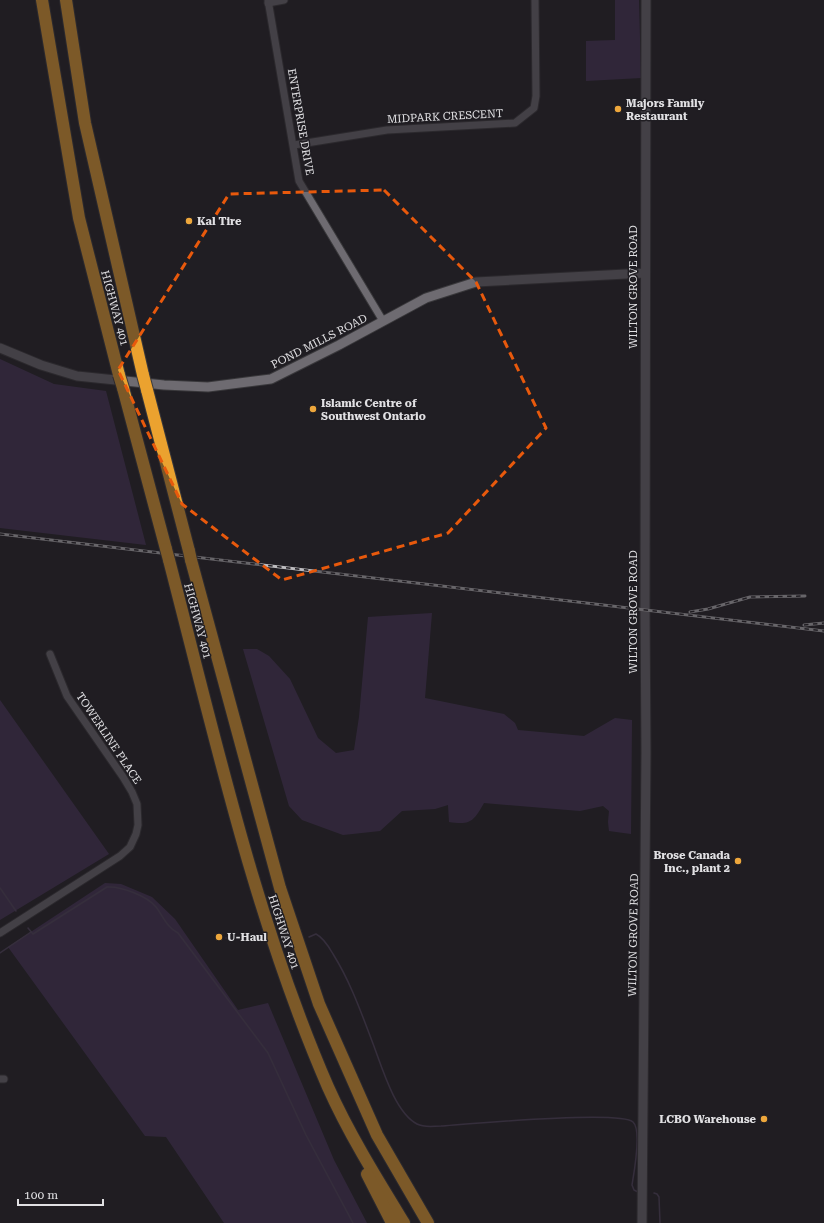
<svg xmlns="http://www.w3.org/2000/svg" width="824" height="1223" viewBox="0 0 824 1223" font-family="'Roboto Serif',serif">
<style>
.green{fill:#443256}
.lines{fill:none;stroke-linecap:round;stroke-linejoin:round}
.stream{stroke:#4f435b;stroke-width:1.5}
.minor-casing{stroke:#39383b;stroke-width:9}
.secondary-casing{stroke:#39383b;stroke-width:11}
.motorway-casing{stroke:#39383b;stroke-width:14}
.minor{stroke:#6e6b71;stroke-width:7}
.secondary{stroke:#6e6b71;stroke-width:9}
.motorway{stroke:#eba22f;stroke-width:12}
.rail-casing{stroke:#bdbcbf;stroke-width:3}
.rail{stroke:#201e23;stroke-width:1.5;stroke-dasharray:4.5;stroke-linecap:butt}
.motorway-bridge-casing{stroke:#39383b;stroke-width:14;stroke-linecap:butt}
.motorway-bridge{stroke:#eba22f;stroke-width:12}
.marked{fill:none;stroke:#e8590c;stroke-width:3;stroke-dasharray:8 5;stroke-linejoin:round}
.poi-dot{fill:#eea73c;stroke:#201e23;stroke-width:1.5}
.labels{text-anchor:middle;stroke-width:3;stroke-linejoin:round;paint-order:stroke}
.poi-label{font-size:11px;font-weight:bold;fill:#e1e0e3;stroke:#201e23;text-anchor:start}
.street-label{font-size:11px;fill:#e1e0e3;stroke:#201e23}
</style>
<rect width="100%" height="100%" fill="#201e23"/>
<g class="green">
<polygon points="615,0 639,0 641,78 586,81 586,41 615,40"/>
<polygon points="0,359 54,384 106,391 146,545 0,528"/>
<path d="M432,613L425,698L504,714L515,723L518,730L584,736L615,718L632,720L631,834L609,831L608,822L609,811L603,806L580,811L484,803C473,822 471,825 449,822L448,805L435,809L402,811L380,831L343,835L302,820L289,806L243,649H257L269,656L290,679L318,738L336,753L354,750L359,717L368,617Z"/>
<polygon points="0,700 109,854 0,920"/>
<polygon points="105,883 121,884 152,897 175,919 238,1010 268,1003 334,1160 367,1223 224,1223 166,1137 145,1136 8,947"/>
</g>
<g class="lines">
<g class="stream">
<polyline points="0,888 16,911"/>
<path d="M28,928L33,934L107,887C121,886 147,896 156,907C163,916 167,928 178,933L268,1053L306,1135L353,1223"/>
<path d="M309,937L316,934C324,938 329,947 333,954C350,981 361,1012 372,1041C381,1064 394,1112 417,1124C425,1128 433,1126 441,1126C468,1124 620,1110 633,1122C642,1130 634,1173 632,1185L634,1190L638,1192"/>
<polyline points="226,938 265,939"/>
<polyline points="0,953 31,932"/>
<polyline points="654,1193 657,1194 659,1197 660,1223"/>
</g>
<defs>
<g id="minor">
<polyline points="268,0 299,181 383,321"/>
<polyline points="268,3 284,0"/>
<polyline points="294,145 387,130 515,123 534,108 536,96 535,0"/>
<polyline points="0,933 120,856 130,847 136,834 138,825 137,804 132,792 123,777 67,696 50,654"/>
<polyline points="0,1079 4,1079"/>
</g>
<g id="secondary">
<polyline points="0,348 41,365 77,376 164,385 208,387 271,379 339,345 426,298 476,282 645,273"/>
<polyline points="642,1223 646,753 645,610 646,0"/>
</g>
<g id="motorway">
<polyline points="42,0 79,218 119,375"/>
<polyline points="66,0 85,123 143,375"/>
<polyline points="123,388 166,549"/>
<polyline points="147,390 189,551"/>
<path d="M169,560C215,737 255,919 328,1087C349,1134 377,1179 404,1223"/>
<polyline points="191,560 280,888 319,1004 377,1135 428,1223"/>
<polyline points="367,1174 392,1223"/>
</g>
</defs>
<use href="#minor" class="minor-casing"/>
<use href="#secondary" class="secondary-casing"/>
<use href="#motorway" class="motorway-casing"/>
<use href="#minor" class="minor"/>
<use href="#secondary" class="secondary"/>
<use href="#motorway" class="motorway"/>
<defs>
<g id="rail">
<polyline points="0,534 824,631"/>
<polyline points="690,612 708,609 750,597 805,596"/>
<polyline points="804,625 824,623"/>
</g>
</defs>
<use href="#rail" class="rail-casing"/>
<use href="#rail" class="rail"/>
<defs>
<g id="motorway-bridge">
<polyline points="119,375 123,388"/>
<polyline points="143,375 147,390"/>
<polyline points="166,549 169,560"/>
<polyline points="189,551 191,560"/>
</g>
</defs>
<use href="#motorway-bridge" class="motorway-bridge-casing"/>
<use href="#motorway-bridge" class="motorway-bridge"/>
</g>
<path d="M0 0H824V1223H0ZM384,190L476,282L546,428L448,533L282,580L182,504L118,370L229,194Z" fill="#201e23" fill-opacity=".55" fill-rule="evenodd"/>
<path class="marked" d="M384,190L476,282L546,428L448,533L282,580L182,504L118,370L229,194Z"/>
<g class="poi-dot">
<circle cx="618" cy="109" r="4"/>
<circle cx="189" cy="221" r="4"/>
<circle cx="313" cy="409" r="4"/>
<circle cx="738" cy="861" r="4"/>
<circle cx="219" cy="937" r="4"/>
<circle cx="764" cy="1119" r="4"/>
</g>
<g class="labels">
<g class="poi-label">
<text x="626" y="107">Majors Family<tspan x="626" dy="13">Restaurant</tspan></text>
<text x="197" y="225">Kal Tire</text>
<text x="321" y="407">Islamic Centre of<tspan x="321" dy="13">Southwest Ontario</tspan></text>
<text x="730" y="859" text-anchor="end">Brose Canada<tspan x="730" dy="13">Inc., plant 2</tspan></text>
<text x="227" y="941">U-Haul</text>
<text x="756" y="1123" text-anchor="end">LCBO Warehouse</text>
</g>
<g class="street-label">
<text transform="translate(445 116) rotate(-3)" y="4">MIDPARK CRESCENT</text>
<text transform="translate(301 122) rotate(80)" y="4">ENTERPRISE DRIVE</text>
<text transform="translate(633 287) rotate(-90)" y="4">WILTON GROVE ROAD</text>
<text transform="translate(115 308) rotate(75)" y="4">HIGHWAY 401</text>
<text transform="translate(319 341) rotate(-27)" y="4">POND MILLS ROAD</text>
<text transform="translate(633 612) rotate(-90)" y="4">WILTON GROVE ROAD</text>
<text transform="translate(198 621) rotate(75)" y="4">HIGHWAY 401</text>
<text transform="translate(109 738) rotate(56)" y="4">TOWERLINE PLACE</text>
<text transform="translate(284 932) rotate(72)" y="4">HIGHWAY 401</text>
<text transform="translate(633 935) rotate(-89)" y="4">WILTON GROVE ROAD</text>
</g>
</g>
<path d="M18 1199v6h85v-6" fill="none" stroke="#e1e0e3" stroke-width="2"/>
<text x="24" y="1199" font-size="12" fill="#e1e0e3" stroke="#201e23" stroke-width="3" paint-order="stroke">100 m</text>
</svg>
